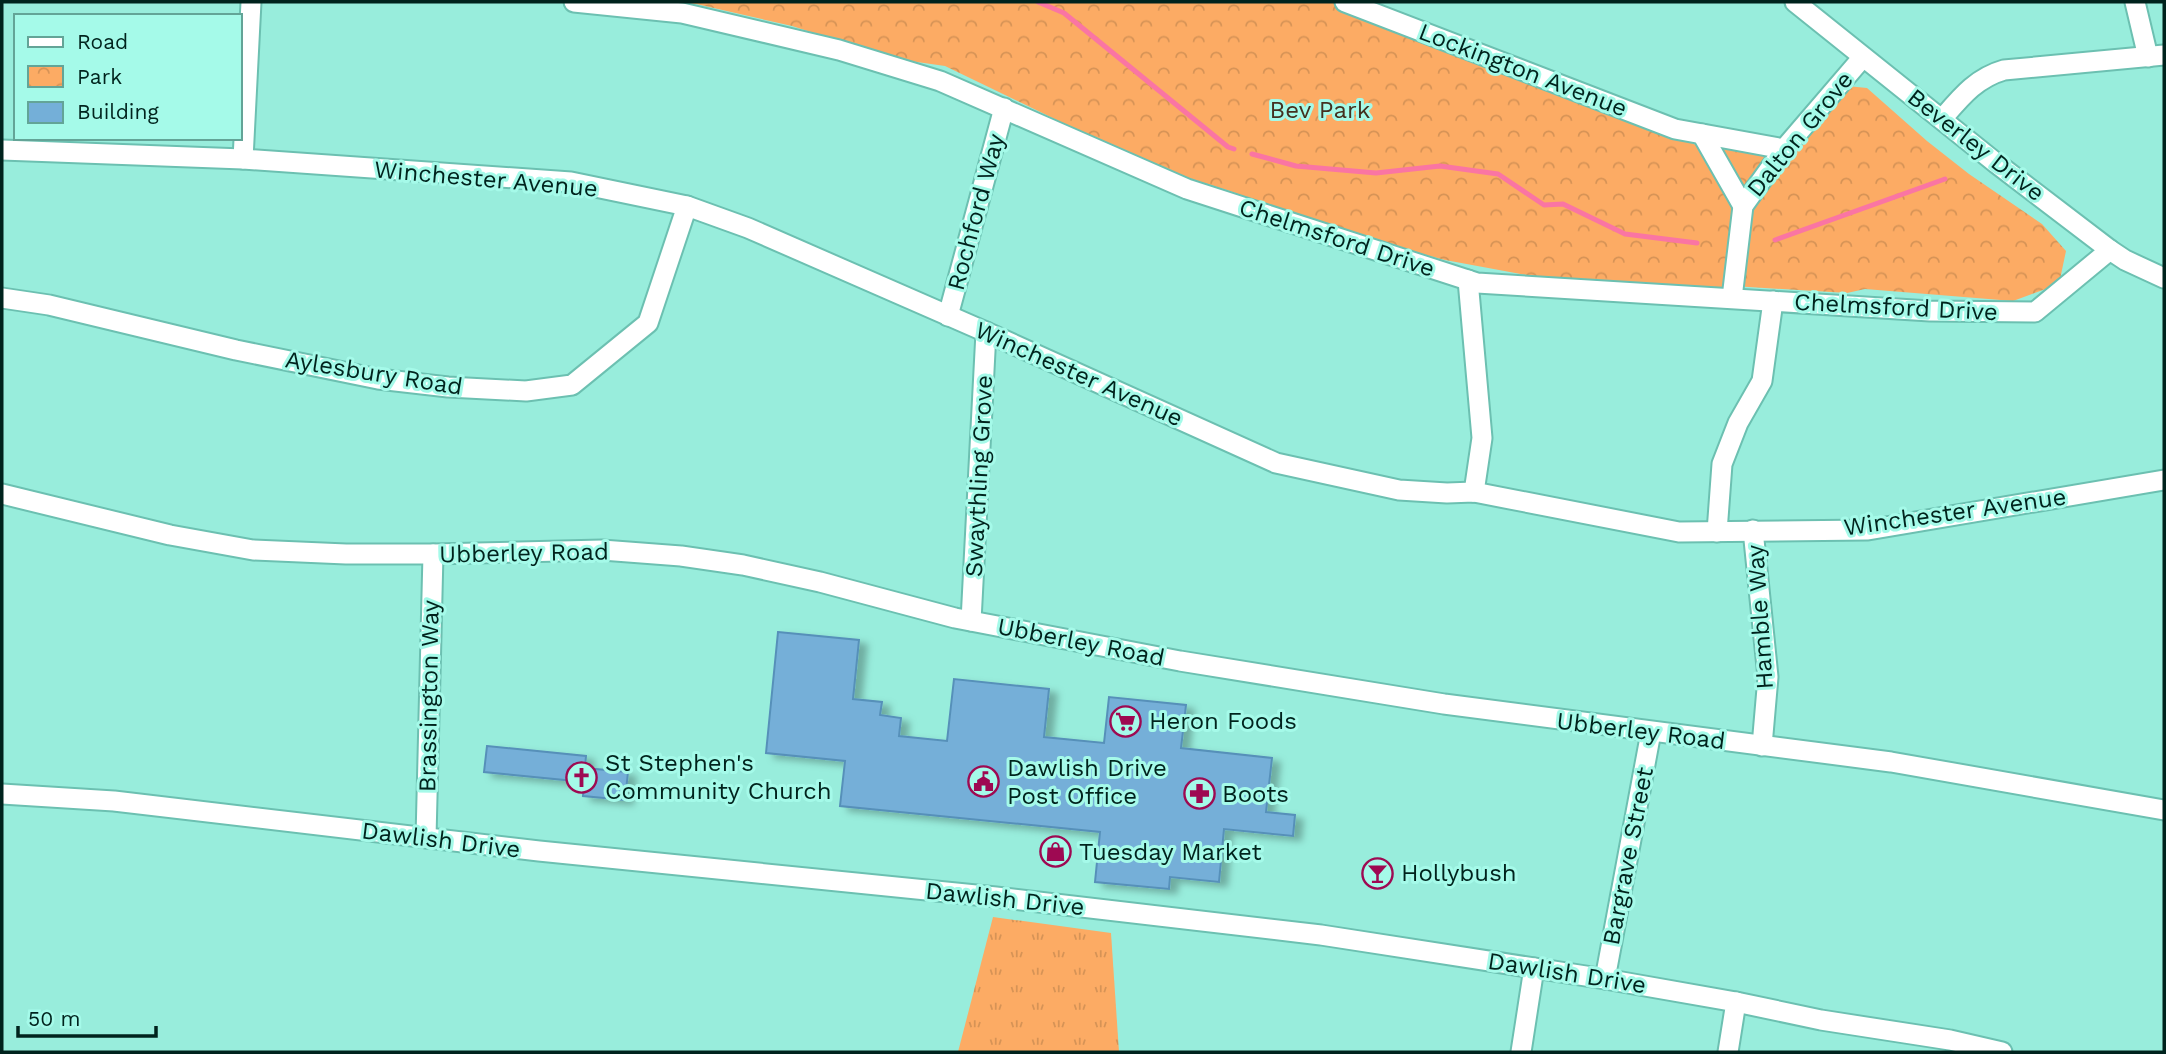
<svg xmlns="http://www.w3.org/2000/svg" width="2166" height="1054" viewBox="0 0 2166 1054" font-family="'Work Sans',sans-serif">
<style>
.grass{fill:url(#grass-tufts)}
.park{fill:url(#park-crowns)}
.lines{fill:none;stroke-linecap:round;stroke-linejoin:round}
.stream{stroke:#fa75a3;stroke-width:5}
.building{fill:#74afd8;stroke:#5790b9;stroke-width:2;filter:url(#shadow)}
.minor-casing{stroke:#6cc0b1;stroke-width:23}
.minor{stroke:#fff;stroke-width:19}
.labels{text-anchor:middle;stroke-width:6;stroke-linejoin:round;paint-order:stroke}
.street-label{font-size:24px;fill:#00231d;stroke:#a5fae9}
.park-label{font-size:24px;fill:#44301f;stroke:#a5fae9}
.poi-label{font-size:24px;fill:#00231d;stroke:#a5fae9;text-anchor:start}
</style>
<defs>
<pattern id="grass-tufts" width="24" height="20" patternUnits="userSpaceOnUse" patternTransform="scale(1.75)"><rect width="24" height="20" fill="#fcab64"/><path d="M3 7l-1-3M5 7V3M7 7l1-3M15 17l-1-3M17 17v-4M19 17l1-3" fill="none" stroke="#d69356"/></pattern>
<pattern id="park-crowns" width="20" height="18" patternUnits="userSpaceOnUse" patternTransform="scale(1.75)"><rect width="20" height="18" fill="#fcab64"/><path d="M2 6a3 3 0 1 1 6 0M12 15a3 3 0 1 1 6 0" fill="none" stroke="#d69356"/></pattern>
<filter id="shadow"><feDropShadow dx="8" dy="4.5" stdDeviation="3.5" flood-color="#0004"/></filter>
</defs>
<rect width="100%" height="100%" fill="#98eddc"/>
<polygon class="grass" points="993,917 1111,933 1119,1052 958,1052"/>
<polygon class="park" points="677,2 1334,2 1432,38 1696,145 1789,159 1847,86 1867,88 1927,141 1969,174 2042,224 2066,251 2059,284 2013,301 1865,289 1847,293 1733,286 1697,289 1537,277 1445,260 1337,231 1230,191 1156,168 945,66 896,59 792,26 696,4"/>
<g class="lines">
<g class="stream">
<polyline points="1038,2 1064,13 1228,147 1234,149"/>
<polyline points="1252,154 1296,166 1376,173 1440,166 1498,174 1544,205 1563,204 1625,234 1697,243"/>
<polyline points="1775,240 1945,179"/>
</g>
</g>
<g class="building">
<polygon points="778,632 859,640 853,699 882,702 880,715 901,718 899,736 947,741 954,679 1049,689 1044,737 1104,743 1109,697 1186,705 1181,748 1272,758 1266,812 1295,815 1293,836 1224,829 1219,882 1170,877 1169,889 1095,882 1100,832 840,806 845,761 766,753"/>
<polygon points="487,746 586,756 585,768 628,772 625,800 583,796 584,782 484,772"/>
</g>
<g class="lines">
<defs>
<g id="minor">
<polyline points="574,2 682,13 839,50 940,81 1187,189 1477,283 1930,311 2035,312 2110,250"/>
<polyline points="1345,2 1675,129 1784,149"/>
<polyline points="1795,2 1996,163 2110,250 2125,260 2164,278"/>
<polyline points="2135,2 2148,57"/>
<path d="M1942,119C1961,97 1976,78 2004,70L2164,55"/>
<polyline points="1702,134 1743,206"/>
<polyline points="2,150 243,159 571,182 687,206 748,228 986,332 1276,463 1399,490 1447,493 1474,492 1679,532 1868,530 2164,480"/>
<polyline points="243,159 251,2"/>
<polyline points="1468,280 1482,438 1474,492"/>
<polyline points="2,298 49,305 236,350 378,379 448,387 526,391 572,385 648,323 687,206"/>
<polyline points="1732,298 1743,206 1784,149 1863,57"/>
<polyline points="948,316 1004,108"/>
<polyline points="2,494 170,535 253,550 346,554 433,554 602,550 681,556 743,565 820,582 955,618 1180,661 1444,704 1891,762 2164,810"/>
<polyline points="1753,530 1768,677 1762,746"/>
<polyline points="1717,532 1722,464 1738,423 1762,381 1773,301"/>
<polyline points="971,621 986,332"/>
<polyline points="2,794 114,801 539,851 996,897 1321,935 1605,979 1736,1002 1821,1020 1950,1040 2002,1052"/>
<polyline points="426,838 433,554"/>
<polyline points="1605,979 1651,732"/>
<polyline points="1521,1052 1534,968"/>
<polyline points="1728,1052 1736,1002"/>
</g>
</defs>
<use href="#minor" class="minor-casing"/>
<use href="#minor" class="minor"/>
</g>
<defs>
<symbol id="supermarket-ring" viewBox="-11 -11 22 22"><circle r="9.5" fill="#a5fae9" stroke="#9e0952" stroke-width="1.5"/><path d="M-6-5.5h2.5l.6 2H6L4.5 2H-2.5L-4.4-4H-6ZM-1.5 3.2a1.3 1.3 0 1 0 .1 0ZM3 3.2a1.3 1.3 0 1 0 .1 0Z" fill="#9e0952"/></symbol>
<symbol id="church-ring" viewBox="-11 -11 22 22"><circle r="9.5" fill="#a5fae9" stroke="#9e0952" stroke-width="1.5"/><path d="M-1.2-6h2.4v3.5h3.3v2.4h-3.3V6h-2.4V-.1h-3.3v-2.4h3.3Z" fill="#9e0952"/></symbol>
<symbol id="civic-ring" viewBox="-11 -11 22 22"><circle r="9.5" fill="#a5fae9" stroke="#9e0952" stroke-width="1.5"/><path d="M-.6-6.5H3V-4.5H.6V-3L4-1V1h2V6H-6V1h2V-1L-.6-3ZM-1.2 2.5V6h2.4V2.5Z" fill="#9e0952"/></symbol>
<symbol id="pharmacy-ring" viewBox="-11 -11 22 22"><circle r="9.5" fill="#a5fae9" stroke="#9e0952" stroke-width="1.5"/><path d="M-2-6h4v4h4v4h-4v4h-4v-4h-4v-4h4Z" fill="#9e0952"/></symbol>
<symbol id="shop-ring" viewBox="-11 -11 22 22"><circle r="9.5" fill="#a5fae9" stroke="#9e0952" stroke-width="1.5"/><path d="M-5-2.5h2.3a2.7 3.5 0 0 1 5.4 0H5L5.5 6h-11ZM-1.5-2.5h3a1.5 2.3 0 0 0-3 0Z" fill="#9e0952"/></symbol>
<symbol id="bar-ring" viewBox="-11 -11 22 22"><circle r="9.5" fill="#a5fae9" stroke="#9e0952" stroke-width="1.5"/><path d="M-6-5H6L.8 .8V4.5H3.5V6h-7V4.5H-.8V.8Z" fill="#9e0952"/></symbol>
</defs>
<g fill-rule="evenodd">
<use href="#supermarket-ring" x="1108" y="704" width="35" height="35"/>
<use href="#church-ring" x="564" y="760" width="35" height="35"/>
<use href="#civic-ring" x="966" y="764" width="35" height="35"/>
<use href="#pharmacy-ring" x="1182" y="776" width="35" height="35"/>
<use href="#shop-ring" x="1038" y="834" width="35" height="35"/>
<use href="#bar-ring" x="1360" y="856" width="35" height="35"/>
</g>
<g class="labels">
<g class="street-label">
<text transform="translate(1523 70) rotate(21)" y="8">Lockington Avenue</text>
<text transform="translate(1800 134) rotate(-51)" y="8">Dalton Grove</text>
<text transform="translate(1976 145) rotate(38)" y="8">Beverley Drive</text>
<text transform="translate(486 179) rotate(5)" y="8">Winchester Avenue</text>
<text transform="translate(976 212) rotate(-75)" y="8">Rochford Way</text>
<text transform="translate(1337 238) rotate(18)" y="8">Chelmsford Drive</text>
<text transform="translate(1896 307) rotate(3)" y="8">Chelmsford Drive</text>
<text transform="translate(374 373) rotate(9)" y="8">Aylesbury Road</text>
<text transform="translate(1079 374) rotate(24)" y="8">Winchester Avenue</text>
<text transform="translate(979 476) rotate(-87)" y="8">Swaythling Grove</text>
<text transform="translate(1955 512) rotate(-8)" y="8">Winchester Avenue</text>
<text transform="translate(524 553) rotate(-1)" y="8">Ubberley Road</text>
<text transform="translate(1760 617) rotate(-94)" y="8">Hamble Way</text>
<text transform="translate(1081 642) rotate(11)" y="8">Ubberley Road</text>
<text transform="translate(429 696) rotate(-89)" y="8">Brassington Way</text>
<text transform="translate(1641 731) rotate(7)" y="8">Ubberley Road</text>
<text transform="translate(441 840) rotate(7)" y="8">Dawlish Drive</text>
<text transform="translate(1628 856) rotate(-79)" y="8">Bargrave Street</text>
<text transform="translate(1005 899) rotate(6)" y="8">Dawlish Drive</text>
<text transform="translate(1567 973) rotate(9)" y="8">Dawlish Drive</text>
</g>
<g class="park-label">
<text x="1320" y="118">Bev Park</text>
</g>
<g class="poi-label">
<text x="1149" y="729">Heron Foods</text>
<text x="605" y="771">St Stephen's<tspan x="605" dy="28">Community Church</tspan></text>
<text x="1007" y="776">Dawlish Drive<tspan x="1007" dy="28">Post Office</tspan></text>
<text x="1222" y="802">Boots</text>
<text x="1079" y="860">Tuesday Market</text>
<text x="1401" y="881">Hollybush</text>
</g>
</g>
<rect width="2166" height="1054" fill="none" stroke="#00231d" stroke-width="7"/>
<rect x="14" y="14" width="228" height="126" fill="#a5fae9" stroke="#63a497" stroke-width="2"/>
<rect x="28" y="37" width="35" height="10" fill="#ffffff" stroke="#63a497" stroke-width="2"/>
<text x="77" y="49" font-size="21" fill="#00231d">Road</text>
<rect x="28" y="66" width="35" height="21" fill="url(#park-crowns)" stroke="#63a497" stroke-width="2"/>
<text x="77" y="84" font-size="21" fill="#00231d">Park</text>
<rect x="28" y="102" width="35" height="21" fill="#74afd8" stroke="#63a497" stroke-width="2"/>
<text x="77" y="119" font-size="21" fill="#00231d">Building</text>
<path d="M18 1026v10h138v-10" fill="none" stroke="#00231d" stroke-width="3.5"/>
<text x="28" y="1026" font-size="21" fill="#00231d" stroke="#a5fae9" stroke-width="5" paint-order="stroke">50 m</text>
</svg>
